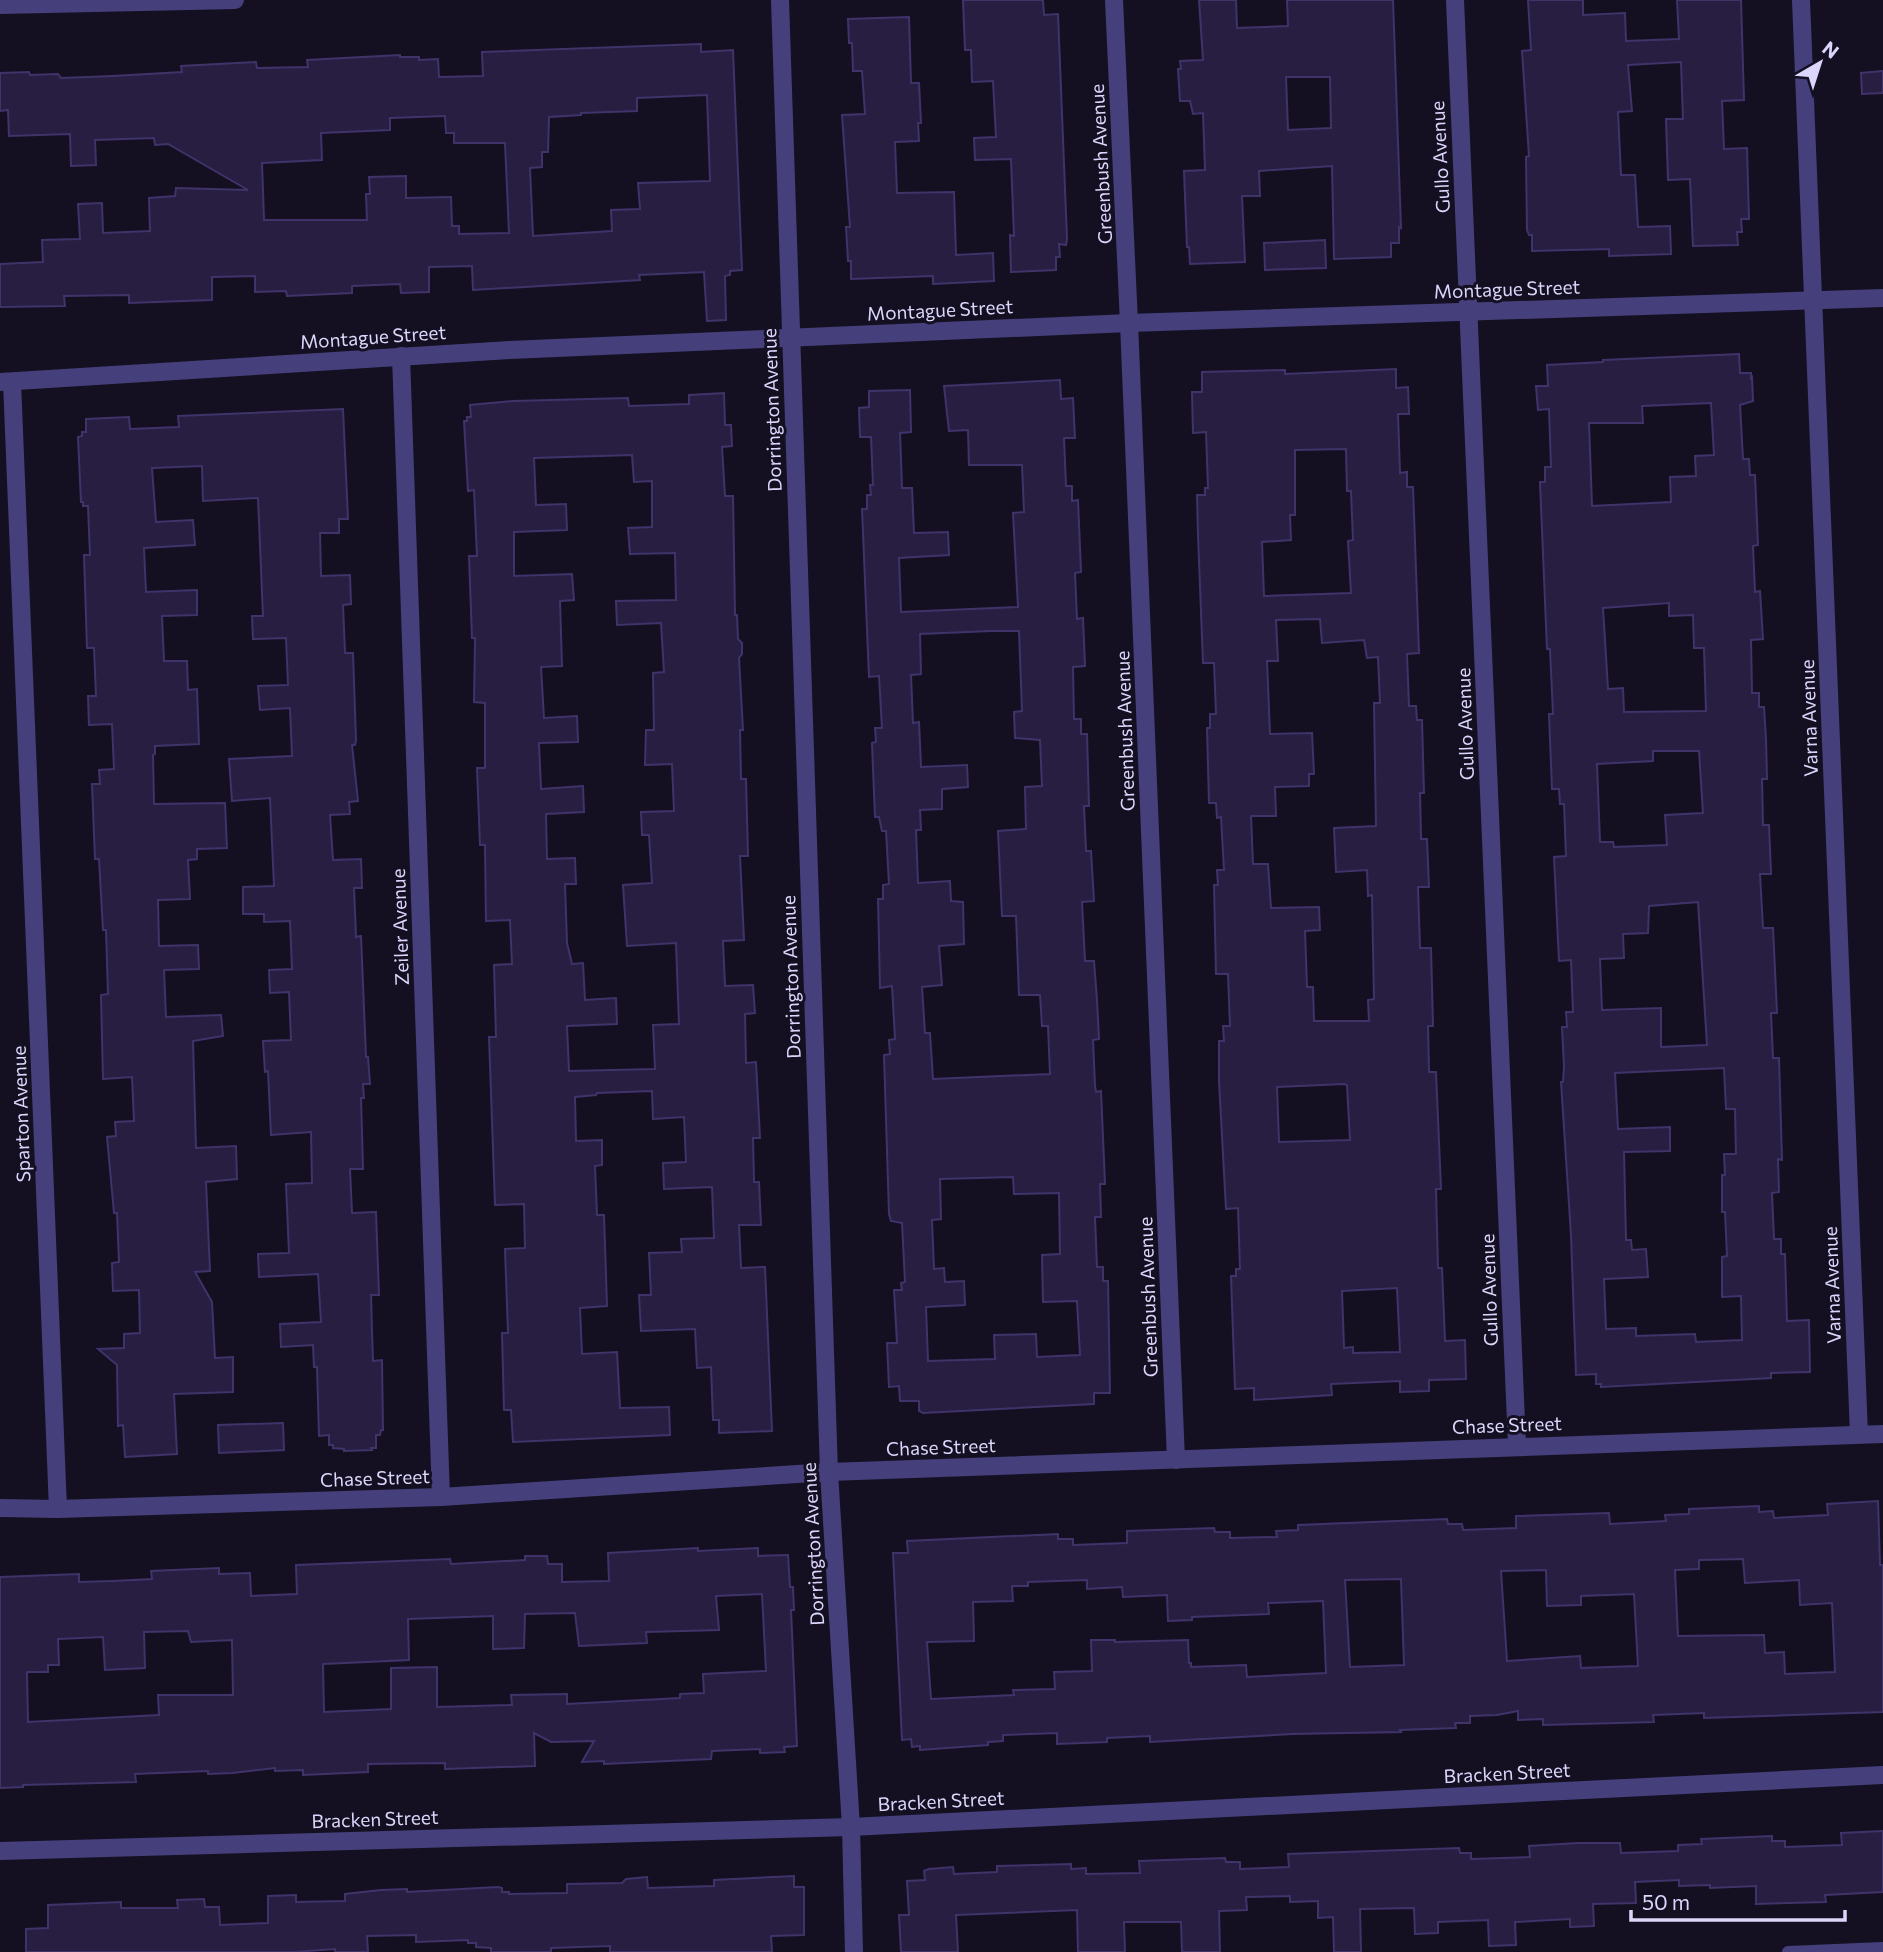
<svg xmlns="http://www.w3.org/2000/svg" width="1883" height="1952" viewBox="0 0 1883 1952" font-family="Commissioner,sans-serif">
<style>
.building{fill:#271e41;stroke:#40336a;stroke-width:2;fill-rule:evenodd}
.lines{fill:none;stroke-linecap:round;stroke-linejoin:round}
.service{stroke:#45407c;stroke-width:12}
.minor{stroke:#45407c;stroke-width:18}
.tertiary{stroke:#45407c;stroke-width:18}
.labels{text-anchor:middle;stroke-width:6;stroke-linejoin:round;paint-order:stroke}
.street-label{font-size:19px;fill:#dbd6fb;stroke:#141022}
</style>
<rect width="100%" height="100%" fill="#141022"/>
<g class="building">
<polygon points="963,0 1043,0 1044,15 1058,14 1067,239 1066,245 1059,244 1060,257 1056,257 1056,270 1011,272 1010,235 1014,236 1011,159 975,160 974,138 996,137 993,81 972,82 971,50 965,50"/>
<path d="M1199,0H1236L1237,28L1288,26L1287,0H1393L1401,228L1399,227V243H1391V257L1334,259L1332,166L1259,171L1260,196H1242L1245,262L1190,264L1189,247H1187L1184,171L1205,170L1203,113L1193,114L1190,101H1180L1178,69H1181L1180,61L1203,60ZM1286,77H1330L1331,128L1288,130Z"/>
<polygon points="1528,0 1583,0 1583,15 1625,13 1626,41 1679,39 1677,0 1741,0 1744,100 1722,101 1724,149 1747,148 1749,219 1741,219 1742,232 1737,232 1738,245 1693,246 1690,179 1668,180 1666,119 1683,119 1681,62 1628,65 1632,111 1618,112 1621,175 1635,175 1638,227 1670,226 1671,254 1609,256 1609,249 1532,251 1532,235 1529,235 1527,230 1526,157 1529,156 1522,51 1531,50"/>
<polygon points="909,17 911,83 919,83 921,123 918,123 919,141 895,142 897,193 954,192 956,255 993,253 994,281 933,284 933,276 851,279 851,261 848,261 846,227 850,227 842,115 865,114 862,71 853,71 852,43 849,43 848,19"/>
<path d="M701,44V52L733,50L742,270L730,271V275L725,276L726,320L707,321L704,272L639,275L640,280L473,290L472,266L429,267V292L401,293L400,284L352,286V293L287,296L286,291L255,292V276L212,277V300L129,303V295L64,296L65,306L0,307V264L43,262L42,240L80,239L78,204L102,203L103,233L150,231L149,198L175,196L176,188L248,190L168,144L155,145L154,138L95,140L96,165L71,166L70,134L9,136L8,110L0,111V73L29,72L30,75L58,74L61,78L113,76L182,72L181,66L256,62L257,68L308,67L307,60L400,55V57H419V60L438,59L439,77L483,76L482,52ZM707,95L710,181L638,183L640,209L611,210L612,231L533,236L530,168L542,167V152H548L549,117L581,115V113L637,111V98ZM445,116L446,133H454V143H505L509,233L459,234V226H452L451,197L406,198V176L369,177L370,194H366L367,220H264L262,163L322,160L321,133L390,130V118Z"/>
<polygon points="1883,71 1883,93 1862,94 1861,73"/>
<polygon points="1325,240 1326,268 1265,270 1264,243"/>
<path d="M1739,354L1740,373H1751V378L1752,377L1753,401L1740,405L1743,459H1749L1750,475H1755L1758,545L1753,546L1755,592L1760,591L1763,639L1751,640L1752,693H1759V707H1764L1766,739L1767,779H1762L1763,825H1769L1771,874H1760L1763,928H1773L1777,1013H1771L1773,1058H1779L1782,1160L1778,1159L1779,1192L1772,1193L1774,1239H1781V1254H1785L1787,1321L1809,1320L1810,1372L1771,1373V1378L1601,1387V1384H1596V1374L1576,1375L1571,1235L1561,1082H1563L1564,1067L1562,1027H1567L1566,1012H1573L1571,960L1559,961L1554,857L1566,856L1564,804H1560L1559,789H1552L1549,714H1553L1550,649H1547L1540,482H1545V467H1551L1549,409L1538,410L1536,386H1548L1547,365L1603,362V360ZM1711,403L1714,455L1695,456L1696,476L1670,477L1671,502L1592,506L1589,423H1643L1642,406ZM1669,603V616L1693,615L1694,648H1704L1706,711L1624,712L1623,688L1608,689L1603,608ZM1653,751H1699L1703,813L1665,815L1667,845L1614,847L1613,842H1600L1597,764L1653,761ZM1698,902L1707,1045L1661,1047V1008L1602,1010L1600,959L1624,958L1623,934L1648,933L1649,906ZM1724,1068L1726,1109H1735L1736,1154H1724L1725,1175H1722V1212H1725L1727,1256L1722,1257V1297L1741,1296L1742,1340L1696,1342L1695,1334L1636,1336V1328L1606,1329L1604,1279L1648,1277L1646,1249L1632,1250L1631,1240H1626L1624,1152L1670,1151V1127L1618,1129L1615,1073Z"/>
<path d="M1396,369V388L1408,387L1409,414H1398L1400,473L1407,472V487H1413L1419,653L1407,654L1409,706H1416L1417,720H1422L1424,793H1420L1421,839H1427L1429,887H1418L1420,948H1431L1433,1026H1428L1429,1072H1436L1441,1189H1436L1438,1268H1442L1445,1341L1465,1340L1466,1379L1429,1380V1391L1400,1392V1381L1331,1384L1332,1395L1254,1400V1388L1235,1389L1231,1276H1236V1269H1240L1238,1208L1226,1209L1219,1081V1041H1224L1223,1026H1230L1228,974H1216L1214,885H1218L1217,870H1224L1221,817L1217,818L1216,803H1209L1207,728H1210V714H1216L1214,663H1203L1198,535L1197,495H1205V488H1208L1206,432L1193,433L1192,392H1202V372L1285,370V374ZM1346,449L1347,491H1351L1353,540L1348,541L1351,593L1264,596L1262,542L1291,540L1290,515H1295V450ZM1320,619L1322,643L1364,640L1367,658L1378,657L1380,703H1374L1376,826L1334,828L1336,872L1367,870L1368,896L1372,895L1374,999L1368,1000L1369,1021H1314L1313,987H1307L1305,931L1320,930L1319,907L1271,908L1268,864H1253L1251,816H1276L1275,787L1309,786V774H1314L1312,733L1270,734L1267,661H1278L1276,620ZM1344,1084L1347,1085L1350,1140L1279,1142L1277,1087ZM1397,1288L1400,1352L1353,1353V1347L1344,1348L1342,1291Z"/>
<path d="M1060,380L1061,399L1073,398L1075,438H1064L1066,486H1072V501L1078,500L1081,572L1075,573L1077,619L1083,618L1085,666L1073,667L1074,719H1081V734H1087L1089,806H1084L1086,851H1091L1094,901L1082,902L1085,961H1094L1097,1000L1099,1039L1093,1040L1095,1086L1096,1092L1101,1091L1105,1184H1100L1101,1217H1095L1097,1267H1103V1281H1108L1110,1393H1094V1404L923,1413L919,1411V1401H900L899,1386L889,1387L887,1343H897L894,1290H902L901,1283L905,1282L902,1223L891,1221L889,1214L884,1055L890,1054L889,1040L895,1039L892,986L880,988L878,899H883V885L889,884L886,831H882L879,817H875L872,743L876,742L875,728H882L879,676L869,677L862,509H867V495H871L870,485H873L871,437H860L859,408L869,407V391L910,390L911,432L900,433L902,488H912L914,533L948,532L949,555L899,558L901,612L1018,607L1013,513L1024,512L1022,465H969L968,430L949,431L944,386ZM991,631H1019L1022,711L1014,712L1015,738L1040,740L1042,786L1025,787L1026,829L998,831L1002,916H1016L1019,995H1040L1042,1026H1048L1050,1074L933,1079L930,1033H925L922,987L942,985L939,946L964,944L963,902L951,901L950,881L918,883L916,830H921L920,810L942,809V789L968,787L967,765L921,767L919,722L913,723L911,675L921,674L920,634ZM1013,1177L1014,1194L1059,1193L1060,1254L1042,1255L1043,1302L1077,1301L1080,1355L1037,1357L1036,1334L994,1335L995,1359L928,1361L926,1307L965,1305L964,1281L945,1282L944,1268L934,1269L932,1220L941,1219L940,1179Z"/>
<path d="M724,393L725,425H731L732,446L722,447L725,496H733L735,615H737L738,639L742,643V654L739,658L743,730H740L741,779H746L748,856H740L744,940L723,941L725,986L753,985L755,1013L745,1014L746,1063L756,1062L760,1138H753L754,1182H759L761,1225H739L741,1268L765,1267L772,1431L719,1433V1420H713L711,1367L697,1368L695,1329L641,1331L639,1295H651L649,1253L682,1252L681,1239L714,1238L712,1187L664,1189L663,1163L686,1162L684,1117L653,1119L652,1091L597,1093L596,1095L575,1097L576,1141L602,1140V1165L595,1166L597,1215H604L607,1306L580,1308L582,1354L617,1352L620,1408L669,1407L670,1435L513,1442L511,1410H504L502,1333H508L505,1249L525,1248L524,1204L495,1205L489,1037H496L494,965L512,964L510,920L486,921L485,845H480L477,768H485V703L474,702L475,641V638H472L469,556H477L474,490L468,491L464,421H467V417H471L470,405L513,401L628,398L629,406L689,404V395ZM632,455L634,482L652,481V527L628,528L630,554L675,553L676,600L616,601L617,625L661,623L664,672L653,673L654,730H646L645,765L672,764L674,811L641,812L642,835H649L652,883L623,885L627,946L676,943L679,1024L653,1025L655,1069L569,1071L567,1026L617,1024L616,998L585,1000L583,963L572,964L567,943L565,884H576L575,858L547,859L546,814L584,812L583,786L541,789L539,743L578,742L577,716L544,718L541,667L562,666L560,601L574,600L572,574L514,576V532L567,530L566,504L536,505L534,458Z"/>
<polygon points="343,409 348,519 339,519 339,533 320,533 321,576 350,575 351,604 343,605 345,653 353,653 356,740 355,745 352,745 358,801 349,802 350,814 330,815 333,860 361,859 362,888 354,888 356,937 361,936 366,1057 368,1057 370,1084 363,1084 364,1098 361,1098 363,1169 350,1169 352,1213 376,1212 379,1295 371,1295 372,1331 373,1361 382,1360 383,1430 381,1430 380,1435 376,1435 376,1448 371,1448 372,1450 344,1451 344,1449 333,1448 333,1445 329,1445 329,1435 319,1436 317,1367 314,1367 313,1345 281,1347 280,1324 321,1322 318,1274 259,1277 258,1254 289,1253 286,1184 312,1183 311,1132 271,1135 268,1071 265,1072 263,1041 291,1040 289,992 270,993 269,970 292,969 290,921 264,922 264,914 243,914 243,887 274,886 270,798 232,801 229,759 292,756 290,708 260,710 258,686 288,685 286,638 253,639 252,616 263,616 258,498 203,501 202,466 152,468 156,522 193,520 195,545 144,548 146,592 197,590 197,615 162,616 164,661 187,661 188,690 197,689 199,744 155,746 155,754 153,755 154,804 225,803 227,848 197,849 197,859 188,860 190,899 158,900 159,946 198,945 199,969 164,970 166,1017 221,1015 223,1036 193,1041 196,1148 236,1146 237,1179 206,1182 210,1271 195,1272 212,1302 215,1358 233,1357 233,1392 174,1394 177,1454 125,1457 123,1425 118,1426 117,1365 98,1349 124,1348 124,1334 140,1333 139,1290 113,1291 112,1263 119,1262 117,1213 114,1213 107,1137 116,1136 115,1122 134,1121 132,1077 103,1079 101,995 108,994 106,930 103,930 99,859 95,859 92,784 100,784 99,770 114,769 112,724 89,725 88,696 96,696 94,648 87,648 84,555 90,555 88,506 83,506 83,502 81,502 78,437 82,436 82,432 86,432 86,419 129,417 130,429 179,427 178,416"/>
<polygon points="283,1423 284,1450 219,1453 218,1425"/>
<path d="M1878,1501L1880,1565H1883V1712L1704,1718V1713L1653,1715L1654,1722L1543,1725V1719L1518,1720V1711L1497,1715L1470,1716V1723H1455L1456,1728L1400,1730L1401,1732L1292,1734L1150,1742V1736L1107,1738V1742L1057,1744V1733L1003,1735V1741L988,1742V1745L920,1750V1746L912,1747L911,1739L902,1740L893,1553H908L907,1541L1058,1534V1539H1073V1545L1127,1543V1531L1214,1528L1215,1532H1230V1538L1277,1537L1276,1531L1298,1530V1525L1447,1519L1448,1524H1462L1463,1530L1516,1528V1516L1609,1513L1610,1524L1666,1521L1665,1515L1689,1514V1509L1759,1506V1512L1773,1511L1774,1518L1828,1515L1827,1504ZM1743,1559L1745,1583L1799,1580L1800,1605L1832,1603L1835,1672L1785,1674L1784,1652L1765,1653L1764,1635L1678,1636L1675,1570L1699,1569V1560ZM1546,1570L1547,1606L1581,1605V1596L1634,1594L1638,1666L1581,1668L1580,1656L1507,1661L1501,1571ZM1401,1579L1404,1665L1350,1667L1345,1580ZM1087,1580V1589L1122,1587L1123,1597L1167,1595L1168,1621L1192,1620V1617L1269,1614L1268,1603L1323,1601L1326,1673L1247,1677L1246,1665L1191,1667V1663H1189L1188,1640L1115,1642V1640H1091L1092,1671L1054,1672L1055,1689L1013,1690L1014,1695L931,1699L927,1642L974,1641L973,1602L1013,1601L1012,1586H1028V1582Z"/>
<path d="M698,1548V1551L758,1548V1556L788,1555L790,1587H793L794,1610H791L797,1746L784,1747L785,1752L760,1753V1749L712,1751L711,1759L604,1764V1761L582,1762L594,1741L551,1742L534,1733L535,1766L445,1769V1763L368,1764V1772L303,1775V1770L275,1771V1768L232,1773L208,1774V1771L135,1774L136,1782L23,1785V1787L0,1788V1577L79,1574V1582L113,1581L152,1579L151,1571L219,1568V1574L250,1573L251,1596L297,1594L296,1565L450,1559L451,1564L525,1560V1556H547L548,1564H562V1582L609,1581L608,1553ZM762,1594L766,1671L703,1674L704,1693L680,1694V1698L567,1704V1694L511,1695L512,1705L437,1707V1667L391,1668V1709L324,1712L323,1664L409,1660L408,1619L493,1616V1649L524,1648L525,1614L575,1613L579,1646L647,1643L646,1632L719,1630L716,1596ZM188,1631L191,1642L232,1640L233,1695H158L159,1715L28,1722L27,1672H48V1665H59L58,1639L103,1637L105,1670L145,1668L144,1632Z"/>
<polygon points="1883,1831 1883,1892 1825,1895 1826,1902 1756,1904 1756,1886 1710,1888 1710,1885 1679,1886 1679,1880 1635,1882 1636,1903 1593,1904 1594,1926 1570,1927 1570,1919 1515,1922 1516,1945 1489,1946 1488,1920 1438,1922 1438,1933 1415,1934 1414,1908 1360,1909 1361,1952 1334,1952 1333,1917 1318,1918 1318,1901 1290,1902 1290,1896 1246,1897 1247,1910 1219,1911 1220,1952 1182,1952 1181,1922 1124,1922 1125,1952 1078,1952 1077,1910 956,1915 958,1952 901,1952 899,1915 909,1915 907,1881 925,1880 924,1871 929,1869 953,1867 954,1874 997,1872 997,1866 1071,1864 1071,1869 1086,1868 1086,1874 1140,1873 1139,1861 1225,1858 1226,1862 1240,1862 1240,1869 1289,1867 1288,1854 1459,1848 1460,1853 1471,1853 1471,1859 1530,1857 1529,1846 1578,1843 1620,1843 1621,1853 1678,1851 1678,1845 1702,1844 1701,1839 1772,1836 1772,1841 1785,1841 1785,1847 1842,1845 1841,1833"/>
<polygon points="794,1876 794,1887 804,1887 804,1935 771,1936 772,1952 610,1952 610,1946 551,1948 551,1952 491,1952 491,1948 476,1947 476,1943 468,1943 468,1940 416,1942 416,1935 367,1936 368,1952 335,1952 335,1949 294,1952 26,1952 26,1929 48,1928 48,1905 121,1902 121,1908 178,1908 177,1900 204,1899 205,1907 219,1907 220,1925 268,1923 268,1896 296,1895 296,1902 345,1901 345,1894 381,1890 407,1889 407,1892 498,1887 502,1888 502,1892 509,1892 509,1894 567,1893 567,1884 622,1883 626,1879 647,1877 648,1888 714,1886 714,1880"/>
</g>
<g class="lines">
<polyline class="service" points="1788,1952 1883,1948"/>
<g class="minor">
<polyline points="780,0 829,1472 851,1827 854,1952"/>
<polyline points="1114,0 1129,323 1176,1460"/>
<polyline points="1455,0 1517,1445"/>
<polyline points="1801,0 1859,1434"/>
<polyline points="0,5 235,0"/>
<polyline points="401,356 441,1497"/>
<polyline points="12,382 58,1509"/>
<polyline points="0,1851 851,1827 1883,1775"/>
</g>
<g class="tertiary">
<polyline points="0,382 510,350 1129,323 1883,298"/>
<polyline points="0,1508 58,1509 441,1497 829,1472 1883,1434"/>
</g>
</g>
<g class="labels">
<g class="street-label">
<text transform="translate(1440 157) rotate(-93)" y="7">Gullo Avenue</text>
<text transform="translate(1101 164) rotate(-93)" y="7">Greenbush Avenue</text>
<text transform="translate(1507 289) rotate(-2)" y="7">Montague Street</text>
<text transform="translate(940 310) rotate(-3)" y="7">Montague Street</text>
<text transform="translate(373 337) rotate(-4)" y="7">Montague Street</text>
<text transform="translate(772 410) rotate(-92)" y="7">Dorrington Avenue</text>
<text transform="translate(1809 718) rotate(-92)" y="7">Varna Avenue</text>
<text transform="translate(1465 724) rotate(-92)" y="7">Gullo Avenue</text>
<text transform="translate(1125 731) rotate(-92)" y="7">Greenbush Avenue</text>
<text transform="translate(400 927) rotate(-92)" y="7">Zeiler Avenue</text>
<text transform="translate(791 977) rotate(-92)" y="7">Dorrington Avenue</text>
<text transform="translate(21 1114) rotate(-92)" y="7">Sparton Avenue</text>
<text transform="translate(1832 1285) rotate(-92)" y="7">Varna Avenue</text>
<text transform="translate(1489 1290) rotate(-92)" y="7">Gullo Avenue</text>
<text transform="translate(1148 1297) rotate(-92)" y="7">Greenbush Avenue</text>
<text transform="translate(1507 1425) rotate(-2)" y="7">Chase Street</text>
<text transform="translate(941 1447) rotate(-2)" y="7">Chase Street</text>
<text transform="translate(375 1478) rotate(-2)" y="7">Chase Street</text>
<text transform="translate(813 1544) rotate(-93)" y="7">Dorrington Avenue</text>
<text transform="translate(1507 1773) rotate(-3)" y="7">Bracken Street</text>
<text transform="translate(941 1801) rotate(-3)" y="7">Bracken Street</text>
<text transform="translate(375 1819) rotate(-2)" y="7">Bracken Street</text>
</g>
</g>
<g transform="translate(1820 63) rotate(39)" stroke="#141022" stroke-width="5" paint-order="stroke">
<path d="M0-5L12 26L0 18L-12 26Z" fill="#dbd6fb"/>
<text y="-10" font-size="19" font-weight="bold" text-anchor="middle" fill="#dbd6fb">N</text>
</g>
<path d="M1631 1910v10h214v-10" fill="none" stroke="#dbd6fb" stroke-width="3.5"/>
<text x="1642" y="1910" font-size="21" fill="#dbd6fb" stroke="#141022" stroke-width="5" paint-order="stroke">50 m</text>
</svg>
